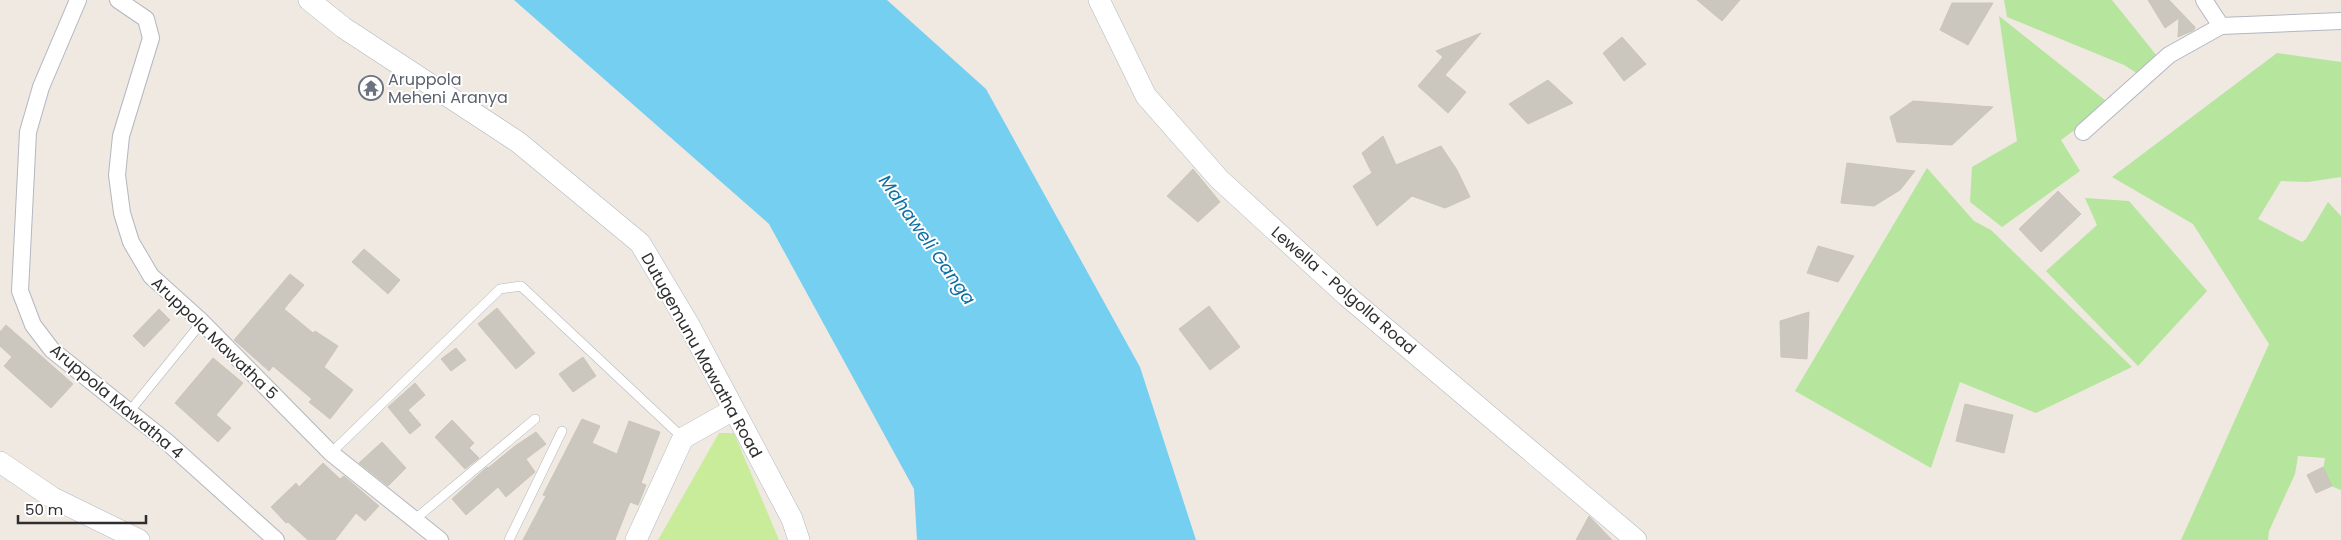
<svg xmlns="http://www.w3.org/2000/svg" width="2341" height="540" viewBox="0 0 2341 540" font-family="Poppins,sans-serif">
<style>
.green{fill:#b6e59e}
.pitch{fill:#c9ec9a}
.water{fill:#75cff0}
.building{fill:#cbc7bf;stroke:#cbc5ba}
.lines{fill:none;stroke-linecap:round;stroke-linejoin:round}
.service-casing{stroke:#b4b7c1;stroke-width:10}
.minor-casing{stroke:#b4b7c1;stroke-width:18}
.tertiary-casing{stroke:#b4b7c1;stroke-width:22}
.service{stroke:#fff;stroke-width:9}
.minor{stroke:#fff;stroke-width:16}
.tertiary{stroke:#fff;stroke-width:21}
.labels{text-anchor:middle;stroke-width:4;stroke-linejoin:round;paint-order:stroke}
.worship-label{font-size:16px;fill:#5b616d;stroke:#fff;text-anchor:start}
.street-label{font-size:16px;fill:#2e2e2e;stroke:#fff}
.water-label{font-size:18px;font-style:italic;fill:#0d6fa3;stroke:#fff}
</style>
<rect width="100%" height="100%" fill="#efe9e1"/>
<g class="green">
<polygon points="2004,0 2112,0 2165,66 2151,82 2124,65 2007,17"/>
<polygon points="1999,16 2110,104 2061,140 2080,171 2002,227 1970,202 1972,167 2017,141"/>
<polygon points="2277,53 2341,62 2341,177 2308,182 2281,181 2258,219 2302,242 2306,239 2328,202 2341,216 2341,490 2321,482 2325,458 2298,456 2295,474 2269,531 2268,540 2181,540 2269,344 2193,224 2112,177"/>
<polygon points="1927,168 1974,221 1991,230 2132,367 2036,413 1960,382 1931,468 1795,391"/>
<polygon points="2085,198 2129,201 2207,291 2138,366 2046,271 2097,225"/>
</g>
<polygon class="pitch" points="719,433 734,433 779,540 658,540"/>
<polygon class="water" points="514,0 887,0 986,89 1140,367 1196,540 917,540 914,489 769,224"/>
<g class="building">
<polygon points="1697,0 1740,0 1722,21"/>
<polygon points="2148,0 2169,0 2195,27 2194,30 2178,37 2179,18 2165,28"/>
<polygon points="1952,3 1993,3 1968,45 1940,30"/>
<polygon points="1481,33 1445,75 1466,92 1448,113 1418,86 1443,57 1436,51"/>
<polygon points="1622,37 1646,64 1624,81 1603,53"/>
<polygon points="1548,80 1573,103 1528,124 1509,104"/>
<polygon points="1913,101 1993,107 1952,145 1897,142 1890,117"/>
<polygon points="1383,136 1396,165 1441,146 1457,170 1470,197 1445,208 1412,196 1377,226 1353,186 1372,173 1362,153"/>
<polygon points="1847,163 1915,171 1900,190 1874,206 1841,203"/>
<polygon points="1193,169 1220,202 1198,222 1167,196"/>
<polygon points="2058,191 2081,214 2041,252 2019,229"/>
<polygon points="1818,246 1854,256 1838,282 1807,273"/>
<polygon points="364,249 400,280 388,294 352,262"/>
<polygon points="290,274 304,285 284,309 313,333 315,331 338,346 324,367 353,390 330,419 309,402 312,399 273,366 269,371 234,340"/>
<polygon points="1209,306 1240,347 1210,370 1179,329"/>
<polygon points="497,308 535,353 516,369 478,324"/>
<polygon points="159,309 170,320 144,347 133,336"/>
<polygon points="1809,312 1807,359 1781,357 1780,321"/>
<polygon points="6,325 73,384 51,408 4,366 12,357 0,346 0,332"/>
<polygon points="456,348 466,360 451,371 441,359"/>
<polygon points="583,357 596,376 573,392 559,374"/>
<polygon points="213,358 243,383 216,415 231,428 218,442 175,403"/>
<polygon points="415,383 425,395 408,410 421,425 410,434 388,407"/>
<polygon points="1965,404 2013,415 2004,453 1956,441"/>
<polygon points="582,419 600,426 592,443 617,454 629,421 660,432 641,483 646,485 638,505 630,502 615,540 523,540 546,496 543,495"/>
<polygon points="452,420 474,443 469,448 479,458 465,469 435,437"/>
<polygon points="536,432 546,444 526,459 535,472 506,497 498,487 466,515 452,499 487,467 488,468 515,446"/>
<polygon points="382,442 406,468 388,486 359,463"/>
<polygon points="323,463 340,479 344,476 379,506 365,521 356,513 335,540 308,540 288,522 286,523 271,507 296,483 299,487"/>
<polygon points="2323,467 2332,486 2316,493 2307,475"/>
<polygon points="1589,516 1591,518 1612,540 1576,540"/>
</g>
<g class="lines">
<defs>
<g id="service">
<polyline points="129,412 202,322"/>
<polyline points="331,453 500,289 521,286 683,438"/>
<polyline points="414,520 535,419"/>
<polyline points="509,540 562,431"/>
</g>
<g id="minor">
<polyline points="78,0 41,87 28,132 20,291 33,325 52,350 166,441 276,540"/>
<polyline points="118,0 146,19 151,38 121,136 117,175 122,213 131,242 151,276 202,322 331,453 440,540"/>
<polyline points="2204,0 2221,26"/>
<polyline points="2083,132 2169,55 2221,26 2341,21"/>
</g>
<g id="tertiary">
<polyline points="309,0 344,28 518,142 640,243 689,325 792,519 799,540"/>
<polyline points="1099,0 1146,96 1219,179 1347,296 1636,540"/>
<polyline points="0,462 53,498 139,540"/>
<polyline points="636,540 683,438 733,410"/>
</g>
</defs>
<use href="#service" class="service-casing"/>
<use href="#minor" class="minor-casing"/>
<use href="#tertiary" class="tertiary-casing"/>
<use href="#service" class="service"/>
<use href="#minor" class="minor"/>
<use href="#tertiary" class="tertiary"/>
</g>
<defs>
<symbol id="temple-ring" viewBox="-11 -11 22 22"><circle r="9.5" fill="#fff" stroke="#6b7280" stroke-width="1.5"/><path d="M0-6L5-2H3V0L6.5 2.5H4V6H1.5V3h-3V6H-4V2.5H-6.5L-3 0V-2H-5Z" fill="#6b7280"/></symbol>
</defs>
<g fill-rule="evenodd">
<use href="#temple-ring" x="357" y="74" width="28" height="28"/>
</g>
<g class="labels">
<g class="worship-label">
<text x="388" y="85">Aruppola<tspan x="388" dy="18">Meheni Aranya</tspan></text>
</g>
<g class="street-label">
<text transform="translate(1344 290) rotate(41)" y="6">Lewella - Polgolla Road</text>
<text transform="translate(215 338) rotate(44)" y="6">Aruppola Mawatha 5</text>
<text transform="translate(702 355) rotate(61)" y="6">Dutugemunu Mawatha Road</text>
<text transform="translate(117 401) rotate(40)" y="6">Aruppola Mawatha 4</text>
</g>
<g class="water-label">
<text transform="translate(927 240) rotate(55)" y="6">Mahaweli Ganga</text>
</g>
</g>
<path d="M18 515v8h128v-8" fill="none" stroke="#2e2e2e" stroke-width="2.5"/>
<text x="25" y="515" font-size="15" fill="#2e2e2e" stroke="#ffffff" stroke-width="4" paint-order="stroke">50 m</text>
</svg>
